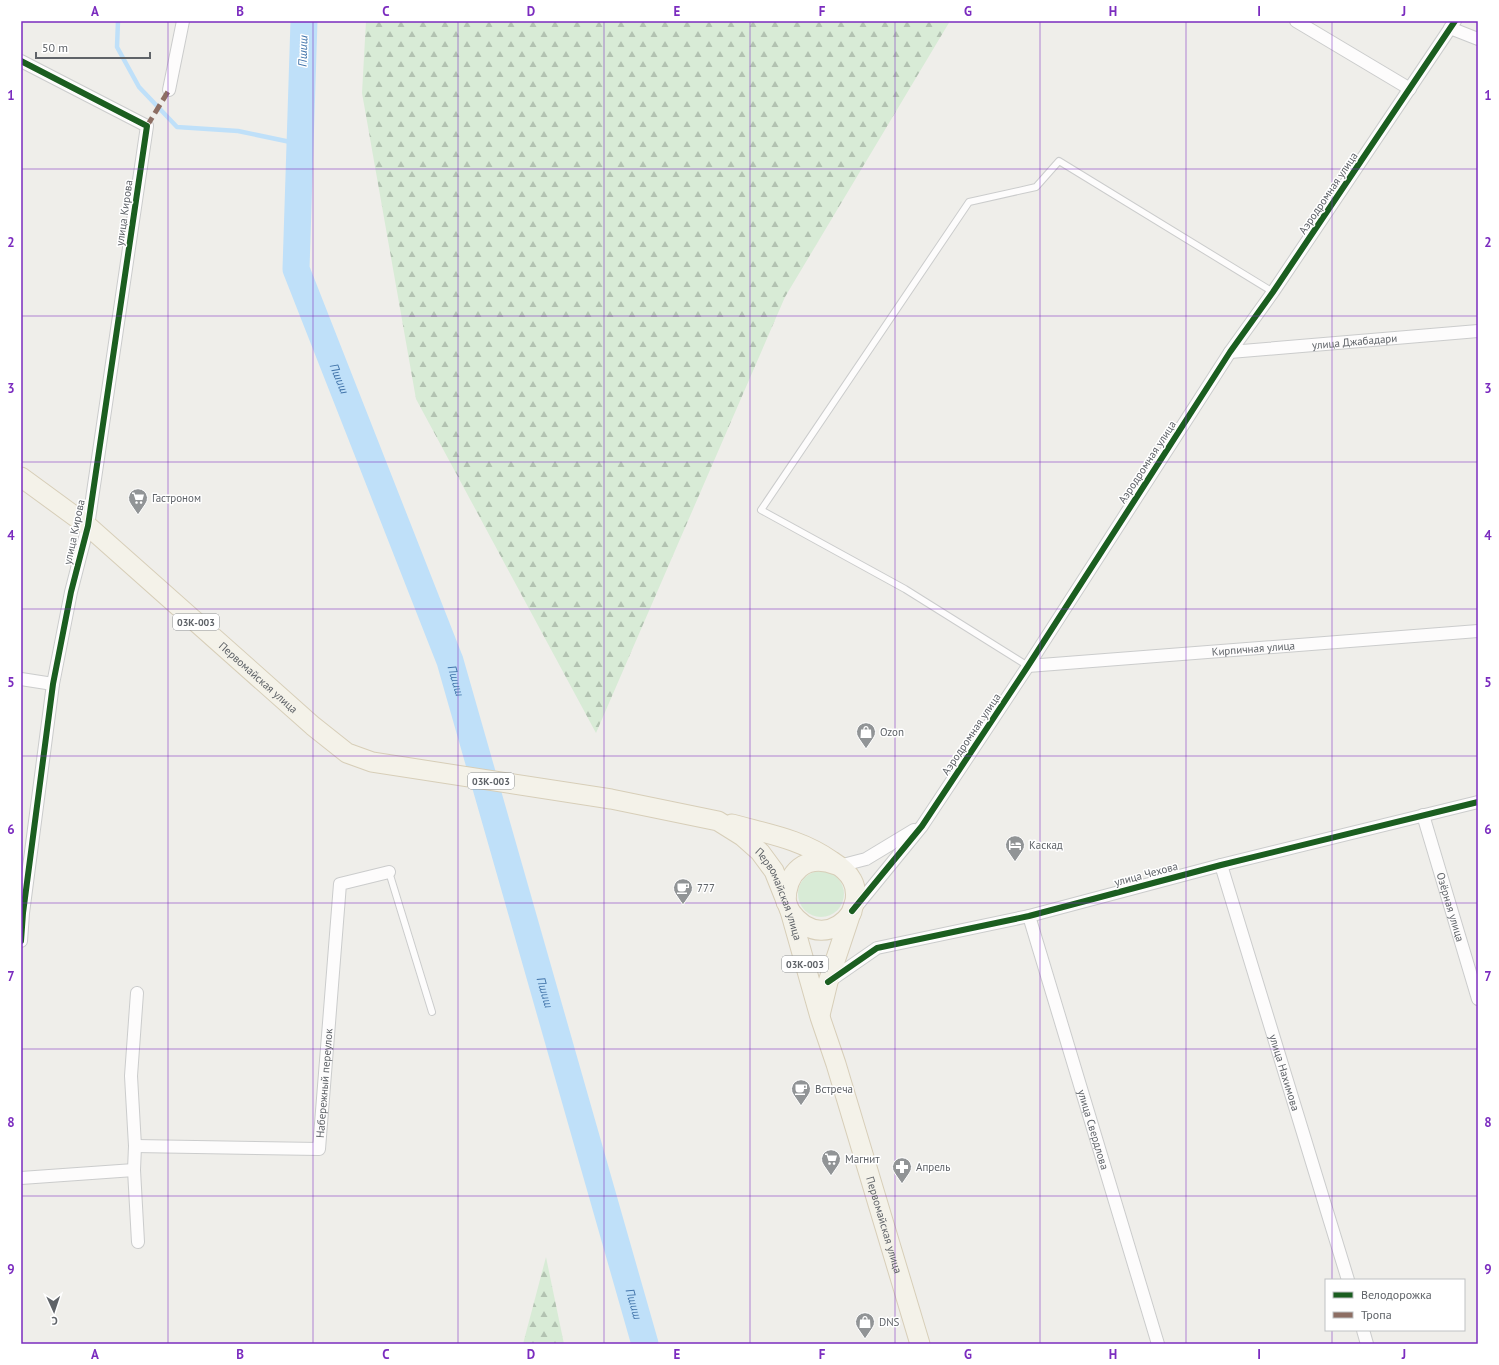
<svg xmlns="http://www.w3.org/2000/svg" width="1499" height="1365" viewBox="0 0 1499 1365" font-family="'PT Sans',sans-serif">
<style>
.grass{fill:#d8ebd6}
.forest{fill:url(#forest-firs)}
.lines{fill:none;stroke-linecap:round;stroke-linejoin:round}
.stream{stroke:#bfe0f9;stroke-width:4.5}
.river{stroke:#bfe0f9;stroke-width:27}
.lane-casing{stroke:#cbcccc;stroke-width:8}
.street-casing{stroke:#cbcccc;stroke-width:14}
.primary-casing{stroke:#d7ceb8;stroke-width:21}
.lane{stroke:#fdfcfc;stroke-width:6}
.street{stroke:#fdfcfc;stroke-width:12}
.primary{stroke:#f4f2e9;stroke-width:19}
.quiet{stroke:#8d6e63;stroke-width:5;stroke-dasharray:10 5;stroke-linecap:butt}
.cycleway-casing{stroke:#fff;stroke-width:8}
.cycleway{stroke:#1b5e20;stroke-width:6}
.grid{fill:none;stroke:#7b2cbf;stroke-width:1;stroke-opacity:0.55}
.labels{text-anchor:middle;stroke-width:3;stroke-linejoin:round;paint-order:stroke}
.shield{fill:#fff;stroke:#8f9295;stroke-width:1}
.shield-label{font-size:10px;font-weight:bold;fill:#5f6368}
.street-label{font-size:11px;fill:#5f6368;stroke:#fff}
.poi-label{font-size:11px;fill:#5f6368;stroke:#fff;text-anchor:start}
.water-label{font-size:12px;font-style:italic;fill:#4174aa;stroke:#fff}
.neatline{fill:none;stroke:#7b2cbf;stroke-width:1.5}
.grid-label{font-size:13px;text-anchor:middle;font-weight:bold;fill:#7b2cbf}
</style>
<defs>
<pattern id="forest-firs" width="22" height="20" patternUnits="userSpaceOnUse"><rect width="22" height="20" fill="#d8ebd6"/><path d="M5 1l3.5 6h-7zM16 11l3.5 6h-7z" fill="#b2c2b1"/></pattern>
</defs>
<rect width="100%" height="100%" fill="#efeeea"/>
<circle class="grass" cx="821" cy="894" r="23"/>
<g class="forest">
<polygon points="366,21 950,21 785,297 596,733 416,399 362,93"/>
<polygon points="546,1257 564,1344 523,1344"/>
</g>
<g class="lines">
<polyline class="stream" points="118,21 117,47 139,87 177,127 238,131 300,144"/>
<path class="river" id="s1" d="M304,21L296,269L450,661L645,1344"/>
<defs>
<g id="lane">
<polyline points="1028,666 905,589 761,510 969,202 1036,187 1059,161 1273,292"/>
<polyline points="389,872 432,1012"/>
</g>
<g id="street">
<polyline points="1296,21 1410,89"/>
<polyline points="1450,28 1478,39"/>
<polyline points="21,61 147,126 88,526 71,592 53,684 23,913 21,941"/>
<polyline points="169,90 183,21"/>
<path id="s2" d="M1230,352L1478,331"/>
<path id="s3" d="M1028,666L1478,631"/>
<polyline points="21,679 53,684"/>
<path id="s4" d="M1423,815L1478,999"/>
<path id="s5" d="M1221,865L1348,1280"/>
<polyline points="839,866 866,859 914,830"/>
<polyline points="855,908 922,826 1028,666 1230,352 1273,292 1455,21"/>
<path id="s6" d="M1029,916L1158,1344"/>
<polyline points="828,982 877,948 1029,916 1221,865 1478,802"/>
<polyline points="137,993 131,1076 135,1146 134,1170 138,1242"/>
<path id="s7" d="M135,1146L319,1149L340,884L389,872"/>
<polyline points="21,1178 134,1170"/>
<polyline points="1363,1330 1367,1344"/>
</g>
<g id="primary">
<path id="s8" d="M21,477L88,526L313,726L347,753L372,762L611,799L718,821L742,836L760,852L774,871L790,911L820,1017L836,1064L920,1344"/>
<path d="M732,824C768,834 801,839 832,861C840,866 848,872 852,880C856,887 856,894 855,901L828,982L820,1015"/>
<path d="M786,902C786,872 806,853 836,865"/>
<path d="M790,911C808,936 834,937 852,912"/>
</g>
</defs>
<use href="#lane" class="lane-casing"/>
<use href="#street" class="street-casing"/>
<use href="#primary" class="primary-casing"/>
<use href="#lane" class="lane"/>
<use href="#street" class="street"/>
<use href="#primary" class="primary"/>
<polyline class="quiet" points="147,126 169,90"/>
<defs>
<g id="cycleway">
<polyline points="21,61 147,126 88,526 71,592 53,684 23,913 21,941"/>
<polyline points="852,911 922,826 1028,666 1230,352 1273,292 1455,21"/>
<polyline points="828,982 877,948 1029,916 1221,865 1478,802"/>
</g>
</defs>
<use href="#cycleway" class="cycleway-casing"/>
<use href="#cycleway" class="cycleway"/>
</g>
<path class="grid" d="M168,21V1344M313,21V1344M458,21V1344M604,21V1344M750,21V1344M895,21V1344M1040,21V1344M1186,21V1344M1332,21V1280M21,169H1478M21,316H1478M21,462H1478M21,609H1478M21,756H1478M21,903H1478M21,1049H1478M21,1196H1478M1332,1330V1344"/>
<defs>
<symbol id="supermarket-pin" viewBox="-11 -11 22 30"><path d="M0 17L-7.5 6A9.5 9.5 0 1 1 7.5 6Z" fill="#919496" stroke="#fff"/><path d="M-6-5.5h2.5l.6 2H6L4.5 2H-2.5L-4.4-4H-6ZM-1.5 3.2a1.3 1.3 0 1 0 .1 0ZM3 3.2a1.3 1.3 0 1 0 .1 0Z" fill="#fff"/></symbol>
<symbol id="shop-pin" viewBox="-11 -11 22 30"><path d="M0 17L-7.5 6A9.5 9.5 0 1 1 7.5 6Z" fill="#919496" stroke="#fff"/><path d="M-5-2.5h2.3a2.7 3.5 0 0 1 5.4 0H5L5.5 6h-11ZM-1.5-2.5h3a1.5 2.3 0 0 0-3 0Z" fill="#fff"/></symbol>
<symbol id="hotel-pin" viewBox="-11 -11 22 30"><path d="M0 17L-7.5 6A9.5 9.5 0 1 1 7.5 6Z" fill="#919496" stroke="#fff"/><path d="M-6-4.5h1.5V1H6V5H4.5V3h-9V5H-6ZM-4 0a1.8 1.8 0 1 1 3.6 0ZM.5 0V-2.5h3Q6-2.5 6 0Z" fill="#fff"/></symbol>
<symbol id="cafe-pin" viewBox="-11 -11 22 30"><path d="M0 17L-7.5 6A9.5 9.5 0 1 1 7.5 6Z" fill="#919496" stroke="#fff"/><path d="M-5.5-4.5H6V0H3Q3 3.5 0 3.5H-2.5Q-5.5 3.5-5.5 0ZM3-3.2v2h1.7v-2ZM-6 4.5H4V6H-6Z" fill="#fff"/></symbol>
<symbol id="pharmacy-pin" viewBox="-11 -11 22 30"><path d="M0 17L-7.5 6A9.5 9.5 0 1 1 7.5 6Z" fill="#919496" stroke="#fff"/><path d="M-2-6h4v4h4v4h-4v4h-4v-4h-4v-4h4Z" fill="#fff"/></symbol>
</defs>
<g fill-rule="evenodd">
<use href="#supermarket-pin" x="127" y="487" width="22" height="30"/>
<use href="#shop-pin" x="855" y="721" width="22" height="30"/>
<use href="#hotel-pin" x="1004" y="834" width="22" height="30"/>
<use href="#cafe-pin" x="672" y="877" width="22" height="30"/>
<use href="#cafe-pin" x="790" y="1078" width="22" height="30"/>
<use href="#supermarket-pin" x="820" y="1148" width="22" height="30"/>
<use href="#pharmacy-pin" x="891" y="1156" width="22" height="30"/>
<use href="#shop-pin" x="854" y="1311" width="22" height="30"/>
</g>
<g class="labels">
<g class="shield">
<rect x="173" y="614" width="46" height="16" rx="3"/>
<rect x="468" y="773" width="46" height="16" rx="3"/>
<rect x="782" y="956" width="46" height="16" rx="3"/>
</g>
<g class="shield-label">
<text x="196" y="626">03К-003</text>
<text x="491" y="785">03К-003</text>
<text x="805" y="968">03К-003</text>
</g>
<g class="street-label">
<text transform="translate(1328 193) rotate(-56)" y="4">Аэродромная улица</text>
<text transform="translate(124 213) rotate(-82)" y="4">улица Кирова</text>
<text dy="4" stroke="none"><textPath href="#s2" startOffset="125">улица Джабадари</textPath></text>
<text transform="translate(1147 462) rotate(-57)" y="4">Аэродромная улица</text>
<text transform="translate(74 532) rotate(-78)" y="4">улица Кирова</text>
<text dy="4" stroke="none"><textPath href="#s3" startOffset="226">Кирпичная улица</textPath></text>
<text dy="4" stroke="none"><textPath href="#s8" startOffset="311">Первомайская улица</textPath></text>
<text transform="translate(971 734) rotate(-56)" y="4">Аэродромная улица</text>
<text transform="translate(1146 874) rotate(-15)" y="4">улица Чехова</text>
<text dy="4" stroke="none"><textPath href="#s8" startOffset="904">Первомайская улица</textPath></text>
<text dy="4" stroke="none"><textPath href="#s4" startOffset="96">Озёрная улица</textPath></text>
<text dy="4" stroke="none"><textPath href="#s5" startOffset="217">улица Нахимова</textPath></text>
<text dy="4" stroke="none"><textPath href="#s7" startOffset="250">Набережный переулок</textPath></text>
<text dy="4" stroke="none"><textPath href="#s6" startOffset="223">улица Свердлова</textPath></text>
<text dy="4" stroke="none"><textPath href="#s8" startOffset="1252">Первомайская улица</textPath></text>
</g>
<g class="poi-label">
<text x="152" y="502">Гастроном</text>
<text x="880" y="736">Ozon</text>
<text x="1029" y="849">Каскад</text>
<text x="697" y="892">777</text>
<text x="815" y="1093">Встреча</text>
<text x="845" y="1163">Магнит</text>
<text x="916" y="1171">Апрель</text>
<text x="879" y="1326">DNS</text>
</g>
<g class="water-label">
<text transform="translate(303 51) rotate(-88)" y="4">Пшиш</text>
<text dy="4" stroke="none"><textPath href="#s1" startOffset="366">Пшиш</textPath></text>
<text dy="4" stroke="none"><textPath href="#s1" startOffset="690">Пшиш</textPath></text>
<text dy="4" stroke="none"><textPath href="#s1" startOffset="1014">Пшиш</textPath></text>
<text dy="4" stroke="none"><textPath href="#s1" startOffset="1338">Пшиш</textPath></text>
</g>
</g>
<rect width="1499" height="1365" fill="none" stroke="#ffffff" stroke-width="44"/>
<rect x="1325" y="1279" width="140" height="52" fill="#ffffff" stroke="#bfc1c3"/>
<rect x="1333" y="1292" width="20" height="6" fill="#1b5e20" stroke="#bfc1c3"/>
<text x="1361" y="1299" font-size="12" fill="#5f6368">Велодорожка</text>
<rect x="1333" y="1312" width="20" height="6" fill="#8d6e63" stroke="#bfc1c3"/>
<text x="1361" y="1319" font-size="12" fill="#5f6368">Тропа</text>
<g transform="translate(54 1311) rotate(177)" stroke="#ffffff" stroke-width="3" paint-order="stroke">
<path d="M0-3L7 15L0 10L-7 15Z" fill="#5f6368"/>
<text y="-6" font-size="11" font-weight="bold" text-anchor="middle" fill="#5f6368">С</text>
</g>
<path d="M36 52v6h114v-6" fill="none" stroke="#5f6368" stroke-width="2"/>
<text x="42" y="52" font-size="12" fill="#5f6368" stroke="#ffffff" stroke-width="3" paint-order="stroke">50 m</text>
<rect x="22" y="22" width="1455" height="1321" class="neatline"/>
<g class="grid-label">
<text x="95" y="16">A</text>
<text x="240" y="16">B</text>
<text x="386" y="16">C</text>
<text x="531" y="16">D</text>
<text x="677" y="16">E</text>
<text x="822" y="16">F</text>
<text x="968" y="16">G</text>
<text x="1113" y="16">H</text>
<text x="1259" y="16">I</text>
<text x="1404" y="16">J</text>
<text x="11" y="100">1</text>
<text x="1488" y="100">1</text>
<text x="11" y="247">2</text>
<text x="1488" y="247">2</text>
<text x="11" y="393">3</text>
<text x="1488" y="393">3</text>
<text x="11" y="540">4</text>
<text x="1488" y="540">4</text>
<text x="11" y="687">5</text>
<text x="1488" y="687">5</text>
<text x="11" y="834">6</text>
<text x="1488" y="834">6</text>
<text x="11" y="981">7</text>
<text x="1488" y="981">7</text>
<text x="11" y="1127">8</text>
<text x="1488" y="1127">8</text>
<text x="11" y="1274">9</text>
<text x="1488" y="1274">9</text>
<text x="95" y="1359">A</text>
<text x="240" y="1359">B</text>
<text x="386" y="1359">C</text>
<text x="531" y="1359">D</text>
<text x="677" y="1359">E</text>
<text x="822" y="1359">F</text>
<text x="968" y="1359">G</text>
<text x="1113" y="1359">H</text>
<text x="1259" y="1359">I</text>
<text x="1404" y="1359">J</text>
</g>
</svg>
